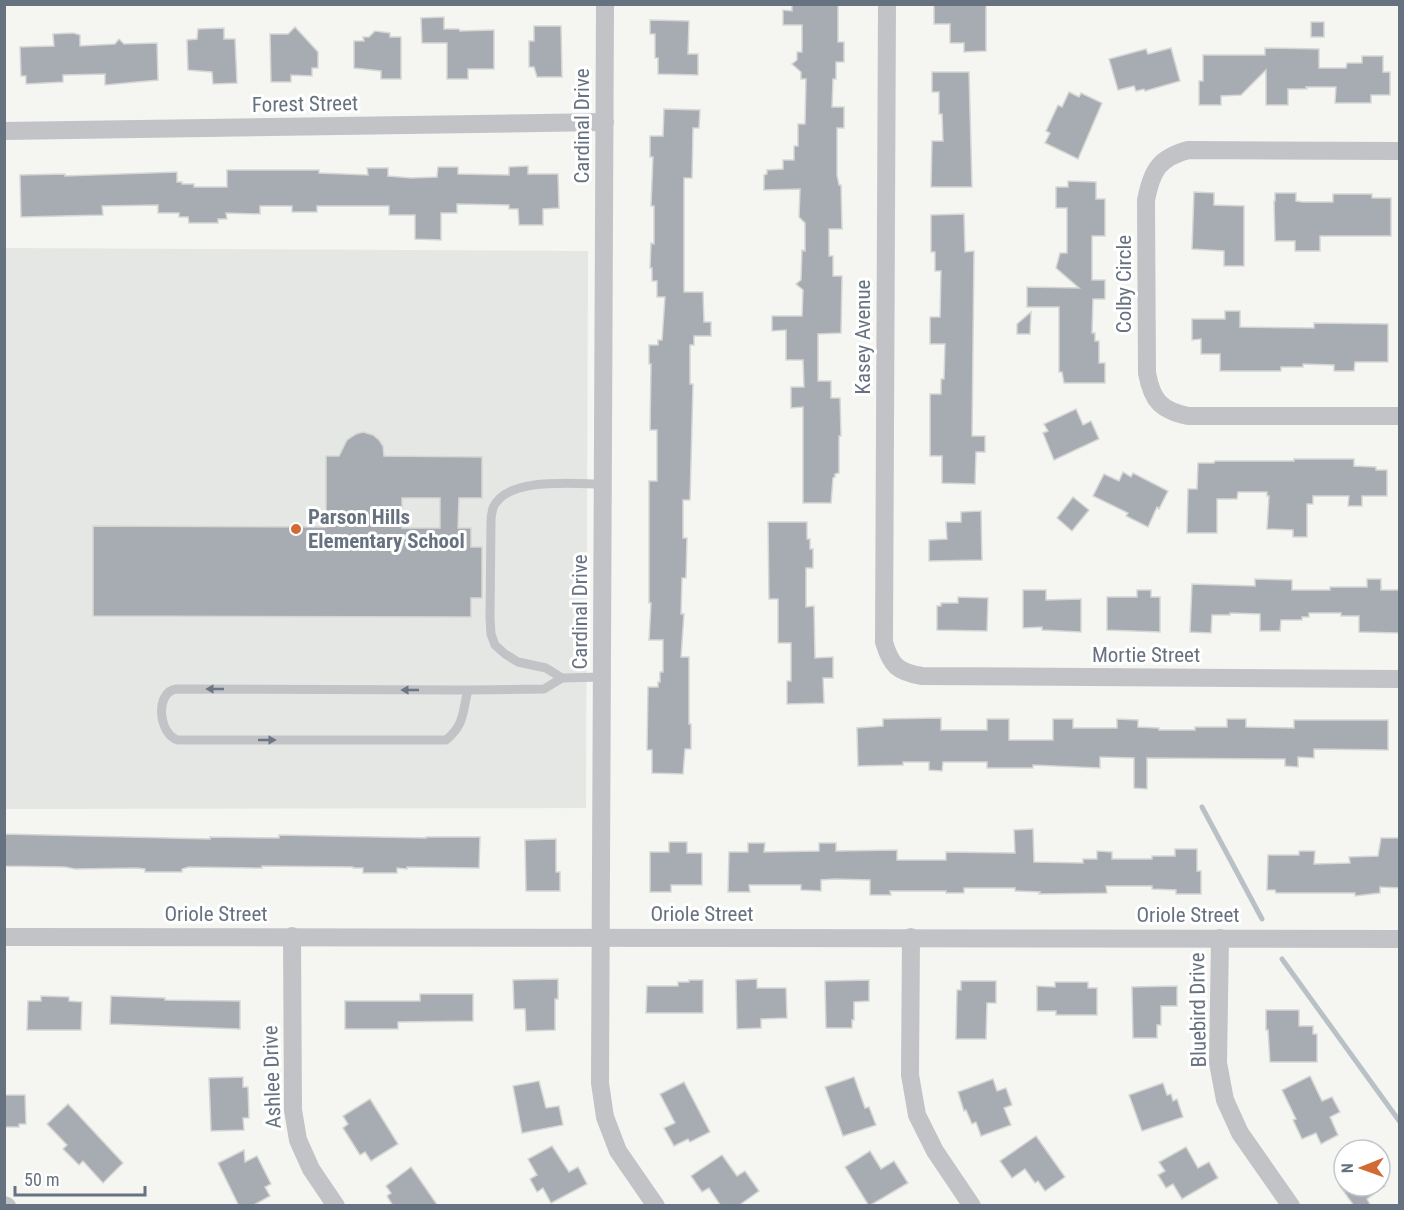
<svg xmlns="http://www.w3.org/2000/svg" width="1404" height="1210" viewBox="0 0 1404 1210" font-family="'Roboto Condensed',sans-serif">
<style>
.built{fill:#e5e7e5}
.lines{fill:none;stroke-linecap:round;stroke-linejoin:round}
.stream{stroke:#b9c1c6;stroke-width:5}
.building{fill:#a6acb2;stroke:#d6d6d5;stroke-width:1.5;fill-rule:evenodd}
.lane{stroke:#c1c3c7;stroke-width:9}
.street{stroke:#c1c3c7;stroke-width:18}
.oneway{fill:#6c7684}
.poi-dot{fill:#d26a35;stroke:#fff;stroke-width:2}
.labels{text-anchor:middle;stroke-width:6;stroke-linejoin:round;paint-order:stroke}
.street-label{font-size:21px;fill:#677280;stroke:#fff}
.poi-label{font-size:21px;font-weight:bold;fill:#677280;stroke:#fff;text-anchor:start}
</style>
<rect width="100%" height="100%" fill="#f5f5f2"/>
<polygon class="built" points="5,248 588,251 586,808 5,809"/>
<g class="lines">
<g class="stream">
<polyline points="1202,807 1262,919"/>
<polyline points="1282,959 1400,1122"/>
</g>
</g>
<g class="building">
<polygon points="792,4 838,4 838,42 844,42 844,62 836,62 836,79 833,79 832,107 844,107 844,128 837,128 837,175 839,185 841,185 842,229 829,229 829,256 833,256 833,276 842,276 841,333 818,334 818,381 831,381 831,398 840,398 841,436 839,436 839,473 835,474 835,477 833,478 831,503 803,503 803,407 791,408 791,387 804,387 803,360 786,360 786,330 772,331 772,316 802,316 803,290 796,284 801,280 802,250 805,251 805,223 799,217 800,189 764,190 764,175 767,174 767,170 783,169 783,160 794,160 794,146 798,146 798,124 805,124 806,79 801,79 801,72 792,64 797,60 797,52 802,52 802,25 783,25 783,10 792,11"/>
<polygon points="934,4 986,4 986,51 964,52 964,43 950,43 950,24 934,24"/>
<polygon points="444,17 444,29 459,29 460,31 494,30 494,69 468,69 468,79 447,79 447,43 422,43 421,18"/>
<polygon points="650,20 689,21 688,54 698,54 698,75 658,74 658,58 655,58 655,34 650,34"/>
<rect x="1311" y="22" width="13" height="15"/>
<polygon points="534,26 561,26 562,77 537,77 534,67 529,67 529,41 534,41"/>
<polygon points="295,27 318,52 318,68 312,68 312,76 291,75 291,82 271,82 270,34 288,34"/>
<polygon points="224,28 224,39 235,39 237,83 213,84 212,72 188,70 187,40 197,39 198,29"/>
<polygon points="375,31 390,33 390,37 401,37 401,79 381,79 381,71 354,68 354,41 364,41 363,37 369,37"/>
<polygon points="73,33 80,35 80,46 115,44 119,39 124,44 157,43 158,80 105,85 105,74 63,75 63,82 26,84 26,76 21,76 20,47 54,46 53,34"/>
<polygon points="1171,48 1180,81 1145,91 1144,89 1136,91 1134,86 1118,90 1109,59 1146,49 1148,54"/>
<polygon points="1265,48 1319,49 1319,68 1346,68 1347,63 1362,63 1362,56 1383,56 1383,72 1390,72 1390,95 1371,95 1371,103 1335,103 1336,87 1306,87 1307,89 1288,89 1288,105 1266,105 1266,70 1241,95 1221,96 1221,105 1199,105 1199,81 1203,81 1203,55 1265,55"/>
<polygon points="932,72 969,72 972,187 931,187 932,141 943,141 942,114 939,114 939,92 932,92"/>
<polygon points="1069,92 1079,97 1081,93 1102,103 1078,159 1045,143 1050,133 1046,131 1058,105 1062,107"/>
<polygon points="664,109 700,110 699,128 693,128 692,178 684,178 684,292 703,292 704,322 711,322 711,336 694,336 694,345 690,345 690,384 693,384 690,500 683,500 683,538 687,538 686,578 682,578 681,614 684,614 681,657 689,657 689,724 691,724 691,749 685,749 683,774 652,773 652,750 647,750 648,687 658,687 658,682 660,682 660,672 663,672 663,640 649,640 651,603 649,603 649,481 657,481 657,430 650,430 651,364 649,364 649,345 658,345 658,340 662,340 665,297 657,297 657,281 652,281 652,268 650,268 651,243 654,244 654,206 651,206 653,157 650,157 650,136 663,136"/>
<polygon points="528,166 528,174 558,174 559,208 543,209 543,225 519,225 518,209 509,209 509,205 457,204 457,213 441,213 441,240 415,239 415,215 389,215 389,206 317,206 317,212 292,212 292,206 260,206 260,214 226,213 227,219 218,219 218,223 189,223 188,217 179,217 179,213 158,213 158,205 102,206 103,215 21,217 20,175 65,174 65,176 177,172 177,182 182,182 182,184 194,184 194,187 227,187 227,170 319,170 319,173 368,175 367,168 388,168 388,176 411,178 437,177 438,167 458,167 458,174 509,175 509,167"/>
<polygon points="1068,181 1096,182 1096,199 1105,199 1105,236 1092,236 1092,280 1105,280 1105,299 1093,299 1092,333 1095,333 1095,341 1099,341 1099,363 1105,363 1105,383 1064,383 1062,372 1059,372 1059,307 1027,307 1027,287 1079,288 1056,268 1060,253 1067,253 1067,208 1056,208 1056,187 1068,187"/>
<polygon points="1194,192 1214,193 1214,205 1244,206 1244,266 1224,266 1224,251 1192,249"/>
<polygon points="1275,193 1296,193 1296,201 1303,202 1333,202 1333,194 1372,194 1372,198 1391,198 1391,236 1320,236 1320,251 1295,251 1295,241 1275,241 1274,201 1275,201"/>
<polygon points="964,214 965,252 974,251 972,436 985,436 985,452 976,452 975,484 942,483 942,456 930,456 930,394 941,394 941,379 944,379 945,344 930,344 930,317 940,317 941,271 935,271 935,252 931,252 931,215"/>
<polygon points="1225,311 1240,311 1240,327 1314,328 1314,323 1388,324 1388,362 1355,362 1354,371 1334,371 1334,365 1303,364 1303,367 1281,367 1281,371 1220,371 1220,354 1201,354 1201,339 1192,340 1192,319 1225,319"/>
<polygon points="1031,312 1030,334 1017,334 1017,324"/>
<polygon points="1076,409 1083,425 1091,421 1099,439 1054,460 1043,433 1048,431 1044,424"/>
<path d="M363,432L373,435L379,440L383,446L384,456L482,457V498H459L458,528H471V547H482V598H471V617L93,616V526L326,527V456H339L347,440L356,434ZM402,498H440V528H402Z"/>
<polygon points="1294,459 1354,459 1354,466 1376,467 1376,470 1387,470 1387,496 1362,496 1362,506 1348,506 1349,496 1313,496 1313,504 1307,504 1307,537 1293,537 1293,530 1267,529 1269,496 1267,496 1267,492 1238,492 1237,499 1217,499 1217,533 1187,533 1188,489 1197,489 1198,463 1214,463 1215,461 1294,461"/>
<polygon points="1123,472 1131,477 1133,473 1168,491 1159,509 1157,507 1148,527 1126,516 1128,513 1093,496 1104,474 1119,481"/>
<polygon points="1073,497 1089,510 1072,531 1057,518"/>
<polygon points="981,511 982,560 929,561 929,540 947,539 946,522 961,522 961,512"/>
<polygon points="768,522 807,522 807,539 810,539 810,549 813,549 813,568 806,568 806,607 814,606 815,658 833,657 833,678 823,678 824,703 787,704 787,681 791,681 791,643 778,643 778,599 769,599"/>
<polygon points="1255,579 1292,580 1292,590 1330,590 1330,587 1367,587 1367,579 1381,579 1381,590 1400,590 1400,633 1359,632 1359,616 1341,616 1341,613 1309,613 1309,617 1302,617 1302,620 1281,620 1280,631 1260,631 1260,614 1230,613 1230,615 1212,615 1211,633 1190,632 1192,584 1255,586"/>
<polygon points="1023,590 1046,590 1046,600 1081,599 1081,632 1042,630 1042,627 1023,628"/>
<polygon points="1137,590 1151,590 1151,597 1160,597 1160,632 1107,630 1107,597 1137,597"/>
<polygon points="958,597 988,598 987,631 937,630 937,606 941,606 941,603 958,603"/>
<polygon points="941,718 941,730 987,730 987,719 1009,719 1009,740 1053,740 1053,719 1073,719 1073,728 1117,728 1117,719 1138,720 1138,727 1159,728 1159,730 1195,730 1195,727 1227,727 1227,719 1246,719 1246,727 1294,728 1294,720 1388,720 1388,750 1314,749 1314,758 1298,757 1298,767 1285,766 1285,759 1147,758 1147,789 1134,788 1134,758 1100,757 1100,768 1033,765 1033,768 987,768 987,762 943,762 942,771 929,770 929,762 903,762 903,765 858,766 857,728 883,726 883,719"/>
<polygon points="1033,829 1034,862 1083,863 1083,859 1097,859 1097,851 1112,852 1112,859 1152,859 1152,856 1175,856 1175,849 1197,849 1197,871 1201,871 1201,894 1176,894 1176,890 1152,889 1152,886 1106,886 1107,893 1039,894 1040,892 1015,891 1015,888 964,888 964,893 946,893 946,891 890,891 891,895 870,895 870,880 835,879 821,880 821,891 801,890 801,885 749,885 750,892 728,892 729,852 748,852 748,843 765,843 764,852 819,851 819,843 836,843 836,851 897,850 897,860 946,860 946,852 1015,853 1014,830"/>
<polygon points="4,834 210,839 210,837 279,838 279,835 426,838 426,837 480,837 479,868 407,867 407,869 397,868 397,873 363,873 363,868 353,868 353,867 262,866 262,868 189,867 182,869 182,872 145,872 145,869 137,868 75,869 65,867 4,866"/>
<polygon points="1381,838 1400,838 1400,888 1380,887 1380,893 1355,896 1355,893 1276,893 1275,890 1267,890 1268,855 1299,855 1299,851 1315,851 1314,864 1350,863 1349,857 1378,856"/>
<polygon points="556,839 556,872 560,872 560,891 526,891 525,840"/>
<polygon points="669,842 687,842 687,853 702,853 702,885 671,885 671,892 650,892 650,852 669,852"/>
<polygon points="558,979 558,999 555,999 555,1030 526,1031 525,1009 514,1009 513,980"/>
<polygon points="757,979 757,988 786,988 787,1018 761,1019 761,1028 737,1029 736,980"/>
<polygon points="689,980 703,980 703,1013 646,1013 647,986 678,986 678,982 689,982"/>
<polygon points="869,980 869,1001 854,1002 854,1020 852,1020 852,1028 826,1028 825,981"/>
<polygon points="961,981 996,981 996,1003 987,1003 986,1039 956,1039 957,990 961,990"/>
<polygon points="1055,982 1088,982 1088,988 1097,988 1097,1015 1056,1015 1056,1011 1037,1011 1037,986 1055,987"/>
<polygon points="1177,986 1177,1006 1161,1006 1161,1025 1157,1025 1157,1038 1133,1038 1132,987"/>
<polygon points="420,994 473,994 473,1021 398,1022 398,1029 345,1029 345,1001 420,1001"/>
<polygon points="41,996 69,997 69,1001 82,1002 81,1030 27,1030 28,1001 41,1001"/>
<polygon points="111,996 165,998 165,1000 240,1001 240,1029 110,1024"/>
<polygon points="1266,1010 1299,1010 1299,1026 1313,1026 1313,1034 1317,1034 1317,1062 1270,1062 1268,1030 1266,1030"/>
<polygon points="1310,1076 1322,1101 1332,1097 1340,1112 1330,1117 1338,1135 1321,1144 1316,1133 1302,1139 1293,1120 1296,1119 1282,1090"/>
<polygon points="243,1077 243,1087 248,1087 249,1118 243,1118 244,1130 211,1131 209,1078"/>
<polygon points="854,1077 865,1108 869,1107 876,1125 843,1136 825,1087"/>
<polygon points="993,1079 997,1091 1006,1088 1012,1105 1004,1108 1011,1125 981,1136 976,1122 972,1124 966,1110 964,1111 958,1092"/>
<polygon points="539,1081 546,1108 559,1106 563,1125 522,1133 513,1086"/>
<polygon points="684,1082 710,1132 690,1142 688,1139 674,1146 664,1128 675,1123 660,1094"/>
<polygon points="1163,1083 1167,1095 1171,1094 1173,1101 1177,1099 1183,1117 1142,1131 1129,1095"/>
<polygon points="4,1095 25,1095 26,1124 19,1124 19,1127 4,1127"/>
<polygon points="370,1099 398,1144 371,1161 365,1152 360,1155 343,1128 348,1124 343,1116"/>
<polygon points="68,1104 123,1163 103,1183 83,1161 79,1165 63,1149 67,1145 47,1124"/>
<polygon points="1036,1136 1065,1177 1045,1191 1038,1181 1035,1183 1025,1169 1012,1178 1000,1161"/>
<polygon points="552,1146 569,1172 578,1167 587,1184 551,1203 543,1188 537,1192 530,1179 537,1175 528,1159"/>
<polygon points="1186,1147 1198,1168 1209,1162 1218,1178 1182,1199 1173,1184 1166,1188 1158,1175 1165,1171 1159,1162"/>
<polygon points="244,1150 245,1162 257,1156 271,1184 265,1187 270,1196 252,1206 239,1206 218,1163"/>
<polygon points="870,1151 881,1169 894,1161 908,1183 869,1206 845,1167"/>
<polygon points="722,1155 737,1176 745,1171 759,1191 738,1206 721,1206 709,1188 702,1192 691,1176"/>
<polygon points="411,1167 438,1206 393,1206 387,1196 391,1193 386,1186"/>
<polygon points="1340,1186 1385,1186 1367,1199 1371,1206 1354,1206"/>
</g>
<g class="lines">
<g class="lane">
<path d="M602,677L562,678L546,668L518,662L505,654L495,645L491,634L490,618L491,521C491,517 492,512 493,508C506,476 576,484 603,484"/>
<path d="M468,690C462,713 465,724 446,740H178C158,734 155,692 176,689L468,690L544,689L562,678"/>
</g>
<g class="street">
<polyline points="605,4 600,1083 605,1117 618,1151 656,1206"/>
<path d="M887,4L884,642C891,666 898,672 922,676L1400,679"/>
<polyline points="4,131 605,122"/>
<path d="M1400,151L1188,150C1159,158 1152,170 1146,200L1147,373C1152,400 1160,410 1188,416H1400"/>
<polyline points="292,936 293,1110 298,1140 311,1169 336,1206"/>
<polyline points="4,937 1400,939"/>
<polyline points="911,937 910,1075 917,1115 935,1151 972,1206"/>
<polyline points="1220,938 1218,1063 1225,1100 1240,1133 1291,1206"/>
<polyline points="4,1205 7,1206"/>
</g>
</g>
<defs><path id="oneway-solid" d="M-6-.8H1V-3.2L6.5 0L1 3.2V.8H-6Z" transform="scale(1.5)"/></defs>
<g class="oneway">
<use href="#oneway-solid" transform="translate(215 689) rotate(-180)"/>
<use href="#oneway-solid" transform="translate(410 690) rotate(-180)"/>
<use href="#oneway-solid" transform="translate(267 740)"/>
</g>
<circle class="poi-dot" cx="296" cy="529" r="6"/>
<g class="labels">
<g class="street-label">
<text transform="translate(305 104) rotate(-1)" y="7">Forest Street</text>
<text transform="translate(582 126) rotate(-90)" y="7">Cardinal Drive</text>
<text transform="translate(1124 284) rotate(-90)" y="7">Colby Circle</text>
<text transform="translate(863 337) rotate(-90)" y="7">Kasey Avenue</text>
<text transform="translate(580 612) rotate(-90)" y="7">Cardinal Drive</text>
<text x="1146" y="662">Mortie Street</text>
<text x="216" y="921">Oriole Street</text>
<text x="702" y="921">Oriole Street</text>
<text x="1188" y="922">Oriole Street</text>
<text transform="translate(1198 1010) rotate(-91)" y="7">Bluebird Drive</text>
<text transform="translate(272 1077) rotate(-92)" y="7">Ashlee Drive</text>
</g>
<g class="poi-label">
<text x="308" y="524">Parson Hills<tspan x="308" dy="24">Elementary School</tspan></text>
</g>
</g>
<rect width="1404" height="1210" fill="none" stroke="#677280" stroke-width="12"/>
<g transform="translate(1362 1168) rotate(269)"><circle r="28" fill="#ffffff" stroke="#c2c7cc" stroke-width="1.5"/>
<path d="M0-4.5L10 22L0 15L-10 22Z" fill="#d26a35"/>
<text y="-9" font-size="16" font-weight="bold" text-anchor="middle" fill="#677280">N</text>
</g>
<path d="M15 1186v9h130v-9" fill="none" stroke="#677280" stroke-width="3"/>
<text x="24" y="1186" font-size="18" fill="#677280" stroke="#ffffff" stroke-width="4.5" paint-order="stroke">50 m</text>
</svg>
